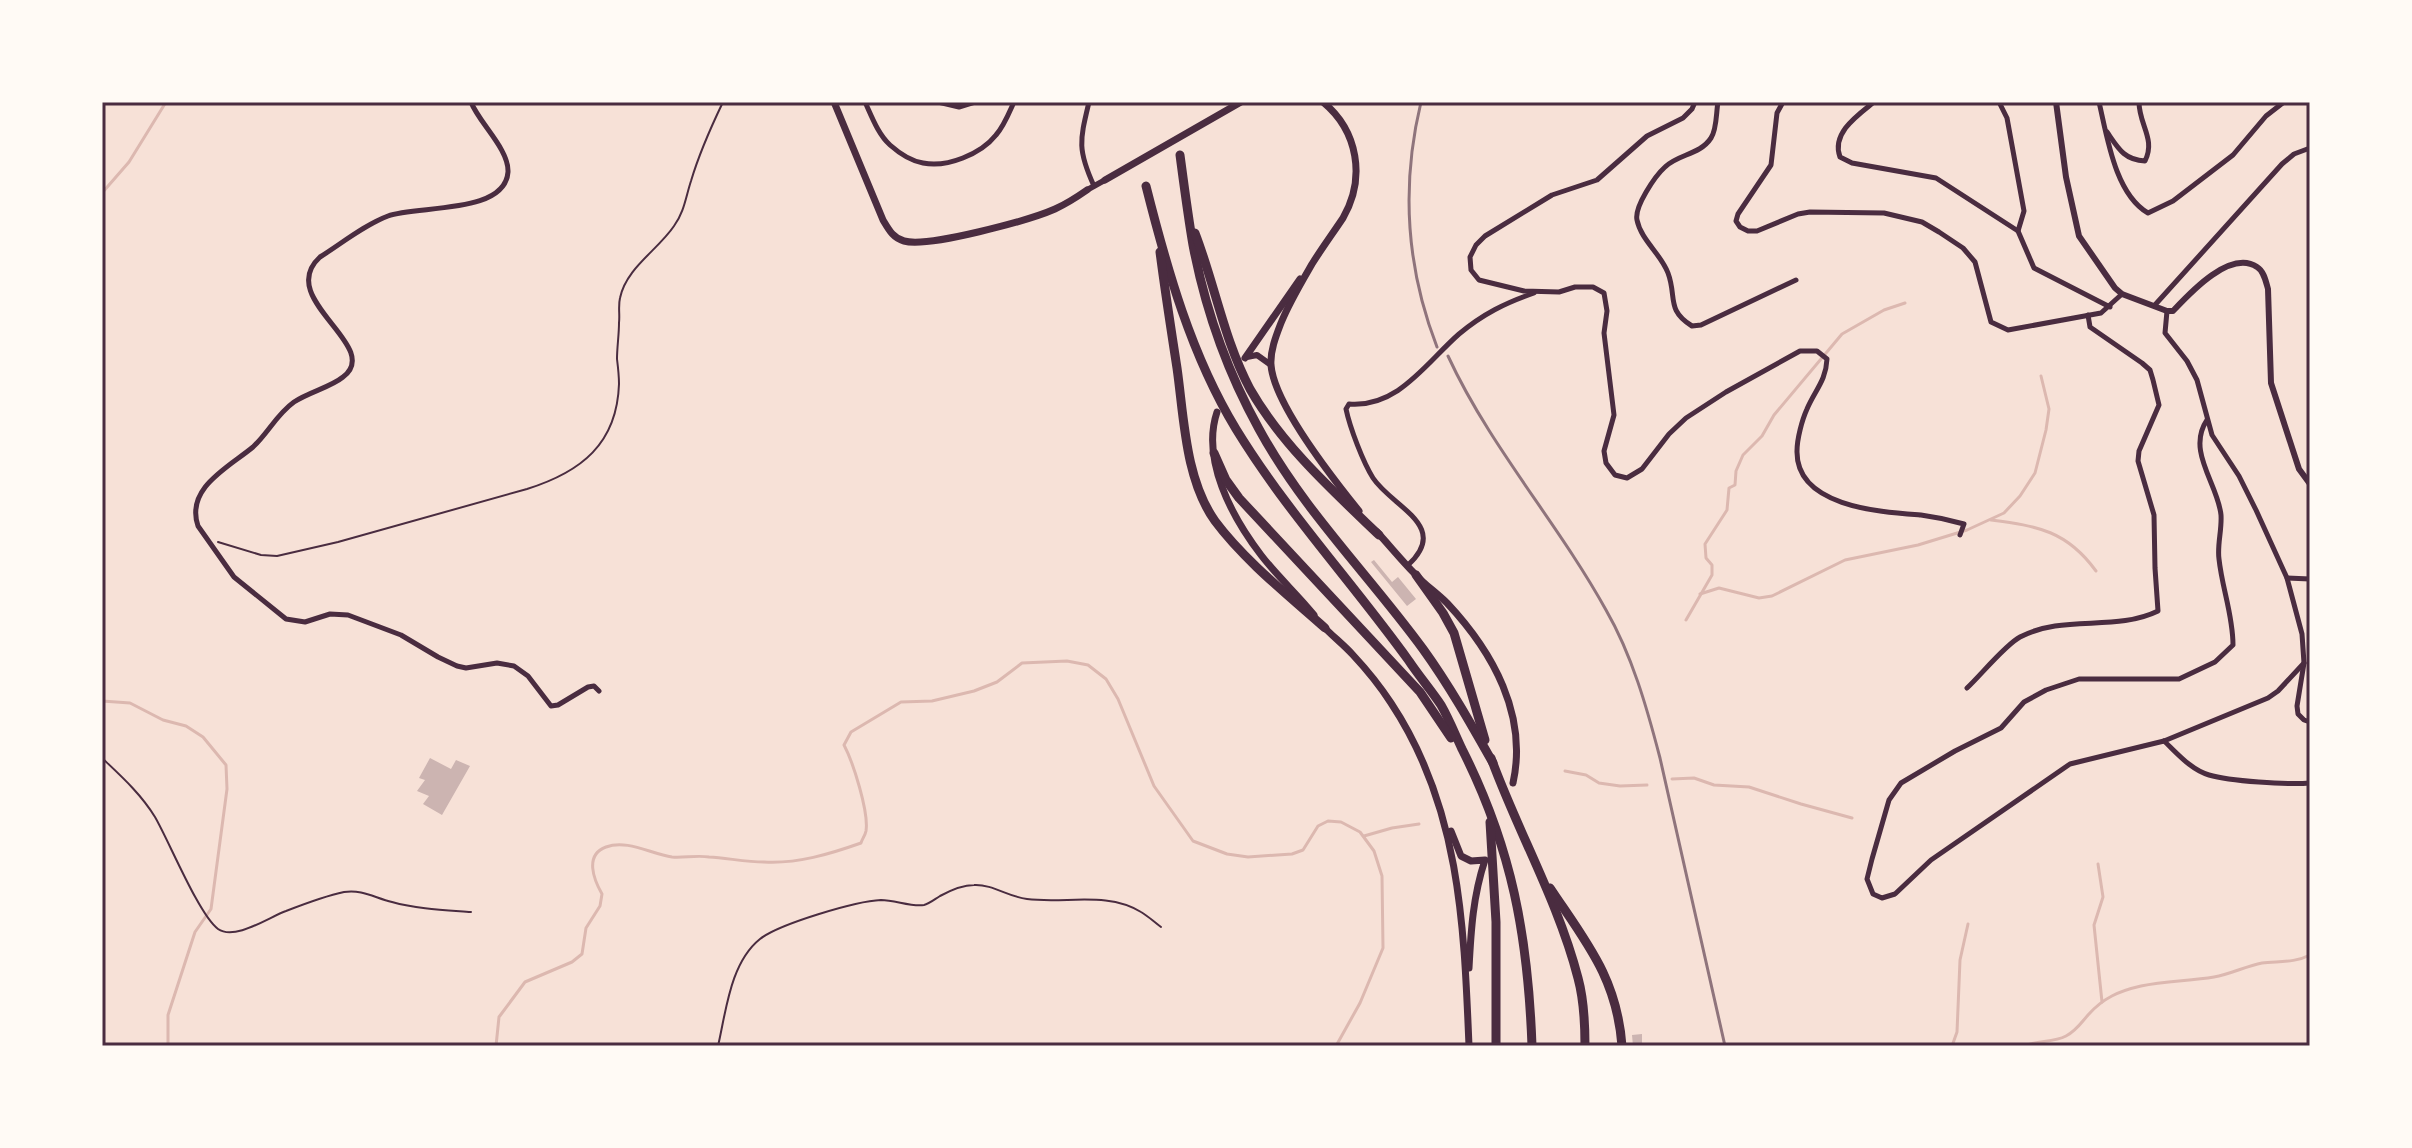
<svg xmlns="http://www.w3.org/2000/svg" width="2412" height="1148" viewBox="0 0 2412 1148" font-family="'Source Serif 4',serif">
<style>
.lines{fill:none;stroke-linecap:round;stroke-linejoin:round}
.stream{stroke:#dcb8b0;stroke-width:3}
.building{fill:#ccb4b1}
.path{stroke:#4a2c40;stroke-width:2}
.minor{stroke:#4a2c40;stroke-width:5}
.tertiary{stroke:#4a2c40;stroke-width:6}
.secondary{stroke:#4a2c40;stroke-width:7}
.motorway{stroke:#4a2c40;stroke-width:9}
.rail{stroke:#8f747c;stroke-width:3}
.neatline{fill:none;stroke:#4a2c40;stroke-width:3}
</style>
<rect width="100%" height="100%" fill="#f7e1d7"/>
<g class="lines">
<g class="stream">
<polyline points="102,193 129,162 166,102"/>
<path d="M1991,520C2038,526 2067,531 2096,571"/>
<polyline points="1700,594 1719,588 1759,598 1772,596 1845,560 1918,545 1967,530 2004,513 2020,496 2035,473 2046,430 2049,409 2041,376"/>
<polyline points="1686,620 1712,575 1712,565 1706,558 1705,544 1727,510 1729,488 1735,485 1736,471 1743,455 1762,436 1774,415 1842,334 1884,310 1905,303"/>
<polyline points="102,701 130,703 163,720 186,726 203,737 226,765 227,789 211,909 195,932 168,1015 168,1046"/>
<polyline points="1565,771 1586,775 1599,783 1620,786 1647,785"/>
<polyline points="1672,779 1694,778 1714,785 1749,787 1801,804 1852,818"/>
<polyline points="1364,836 1392,828 1419,824"/>
<polyline points="2098,864 2103,897 2094,925 2102,1002"/>
<path d="M496,1046L499,1017L525,982L572,962L582,954L586,928L600,906L602,894C594,880 584,855 606,847C627,839 651,854 672,857C684,858 697,855 709,857C727,858 746,862 764,862C797,864 830,854 861,843C862,839 865,836 866,831C869,812 853,762 844,745L851,732L901,702L932,701L974,691L997,682L1022,663L1067,661L1088,665L1106,679L1118,699L1154,786L1193,841L1227,854L1248,857L1292,854L1303,850L1318,826L1328,821L1341,822L1360,832L1374,851L1382,876L1383,948L1360,1003L1336,1046"/>
<polyline points="1952,1046 1957,1032 1960,960 1968,924"/>
<path d="M2025,1046C2037,1040 2053,1043 2066,1036C2076,1031 2081,1023 2088,1015C2103,998 2119,991 2141,986C2165,981 2190,981 2214,977C2231,974 2246,966 2262,963C2278,961 2295,963 2310,955"/>
</g>
</g>
<g class="building">
<polygon points="1374,560 1392,582 1398,577 1416,599 1407,606 1371,562"/>
<polygon points="430,758 451,769 456,760 470,766 442,815 423,804 429,796 417,791 425,780 419,778"/>
<polygon points="1642,1034 1642,1046 1633,1046 1632,1035"/>
</g>
<g class="lines">
<g class="path">
<path d="M218,542L261,555L277,556L338,542L527,489C581,472 617,444 619,384C619,376 618,367 617,359C617,347 619,335 619,323C620,315 618,306 620,298C626,268 658,250 674,226C684,213 686,196 691,181C699,154 711,127 723,102"/>
<path d="M102,758C121,776 141,794 155,817C169,841 199,915 218,929C235,941 269,917 286,911C304,904 325,896 344,892C362,889 375,898 392,902C417,909 444,910 471,912"/>
<path d="M718,1046C726,1012 730,963 760,939C779,924 856,901 881,900C895,900 911,907 924,905C929,904 935,899 940,896C951,890 962,885 974,885C992,884 1009,897 1027,899C1065,904 1107,891 1141,912C1148,916 1154,922 1161,927"/>
</g>
<g class="minor">
<path d="M471,102C479,123 509,149 508,172C505,215 416,205 388,216C364,225 341,244 320,257C274,299 384,346 343,377C331,387 309,392 294,402C277,414 268,433 253,447C229,467 185,488 198,526L234,577L286,619L305,622L330,614L348,615L401,635L438,657L457,666L466,668L497,663L514,666L528,676L551,706L558,705L588,687L594,686L599,691"/>
<path d="M865,102C872,117 878,134 890,145C899,153 911,161 923,163C947,168 981,154 996,135C1004,126 1009,113 1014,102"/>
<polyline points="938,102 959,107 975,102"/>
<path d="M1089,102C1080,140 1077,149 1094,186"/>
<path d="M1695,102L1692,109L1683,118L1647,136L1597,180L1552,195L1485,236L1476,245L1470,257L1471,270L1479,280L1524,291L1559,292L1575,287H1593L1604,293L1607,311L1604,333L1614,415L1604,451L1606,463L1615,475L1627,478L1642,469L1669,434L1686,418L1726,392L1800,351H1817L1827,359C1826,381 1815,390 1807,409C1802,420 1797,439 1797,451C1796,507 1881,512 1921,515C1936,517 1950,520 1964,524L1960,535"/>
<path d="M1718,102C1716,113 1717,129 1711,138C1700,155 1678,154 1665,167C1655,176 1634,207 1637,220C1641,240 1661,254 1668,273C1677,297 1666,310 1692,326L1701,325L1796,280"/>
<polyline points="1783,102 1777,113 1771,165 1738,214 1736,221 1740,227 1748,231 1757,231 1798,214 1810,212 1884,213 1922,222 1939,232 1963,248 1975,262 1991,322 2008,330 2101,313 2122,294"/>
<path d="M1874,102C1858,115 1831,133 1840,157L1852,163L1936,178L2018,231"/>
<polyline points="1999,102 2007,118 2024,211 2018,231 2034,268 2110,307"/>
<path d="M2099,102C2107,136 2115,194 2148,213L2173,201L2233,155L2266,116L2284,102"/>
<path d="M2107,132C2118,148 2124,160 2145,161C2156,139 2139,125 2139,102"/>
<polyline points="2154,306 2282,164 2294,154 2310,148"/>
<polyline points="2167,311 2165,333 2187,361 2197,380 2212,435 2239,476 2256,510 2287,578 2302,634 2304,663 2297,706 2298,714 2304,720 2310,722"/>
<path d="M2207,420C2186,451 2218,484 2221,515C2222,530 2217,545 2219,559C2222,588 2233,615 2233,645L2215,662L2179,679H2079L2046,690L2024,702L2001,728L1955,751L1901,783L1889,800L1872,859L1867,879L1873,894L1882,898L1895,894L1931,860L2070,764L2164,741L2268,698L2278,691L2304,663"/>
<path d="M1408,565C1451,526 1392,507 1373,478C1363,462 1350,428 1346,409L1349,404C1398,408 1426,363 1459,334C1483,314 1505,303 1534,293"/>
<polyline points="2287,578 2310,579"/>
<path d="M1967,688C1981,675 2005,645 2020,637C2064,614 2115,632 2158,611L2155,568L2154,515L2138,461L2139,451L2159,405L2153,380L2150,370L2142,363L2090,327L2088,315"/>
<path d="M2164,741C2177,753 2191,770 2209,775C2229,781 2288,785 2310,783"/>
</g>
<g class="tertiary">
<path d="M2056,102L2066,177L2079,236L2115,288L2122,294L2167,311H2173C2189,294 2230,249 2257,267C2264,271 2266,282 2268,289L2271,383L2299,469L2310,484"/>
<polyline points="1087,190 1105,180"/>
<polyline points="1247,357 1257,355 1271,365"/>
</g>
<g class="secondary">
<path d="M834,102L883,220C889,230 893,238 904,241C928,248 1030,220 1055,209C1066,204 1077,197 1087,190"/>
<path d="M1323,102C1358,131 1366,178 1343,218C1333,233 1322,248 1312,264C1301,283 1289,303 1281,323C1276,336 1270,351 1271,365C1274,404 1334,480 1359,511"/>
<polyline points="1105,180 1241,102"/>
<polyline points="1245,358 1300,279"/>
<path d="M1217,412C1201,460 1232,517 1261,555C1277,576 1297,594 1314,615"/>
<path d="M1377,532C1390,546 1402,561 1415,574C1425,585 1437,593 1447,603C1493,652 1528,715 1513,783"/>
<path d="M1322,625C1331,635 1343,644 1353,655C1367,670 1380,686 1391,703C1460,807 1464,925 1469,1046"/>
<path d="M1451,831L1461,856L1471,861L1485,860C1473,896 1471,930 1469,968"/>
</g>
<g class="motorway">
<path d="M1180,155C1184,185 1188,216 1193,245C1205,308 1228,373 1259,429C1303,510 1369,575 1423,649C1449,685 1471,724 1493,763"/>
<path d="M1146,186C1167,269 1191,355 1236,429C1286,511 1353,583 1409,661C1419,676 1431,690 1441,705C1449,719 1455,734 1462,749C1512,848 1528,936 1532,1046"/>
<path d="M1195,233C1215,285 1224,340 1250,389C1282,445 1333,491 1379,535"/>
<path d="M1160,252C1165,291 1171,329 1177,368C1184,417 1185,479 1215,521C1244,560 1289,596 1325,628"/>
<polyline points="1214,453 1226,480 1239,498 1420,692 1451,738"/>
<polyline points="1416,575 1443,613 1454,633 1485,740"/>
<path d="M1491,758C1518,832 1558,901 1578,978C1584,1000 1585,1023 1585,1046"/>
<polyline points="1490,822 1496,922 1496,1046"/>
<path d="M1550,888C1586,942 1617,978 1622,1046"/>
</g>
<g class="rail">
<path d="M1421,102C1401,185 1406,267 1437,347"/>
<path d="M1448,356C1490,447 1558,523 1606,610C1632,655 1647,708 1660,758L1725,1046"/>
</g>
</g>
<rect width="2412" height="1148" fill="none" stroke="#fffaf5" stroke-width="208"/>
<rect x="104" y="104" width="2204" height="940" class="neatline"/>
</svg>
